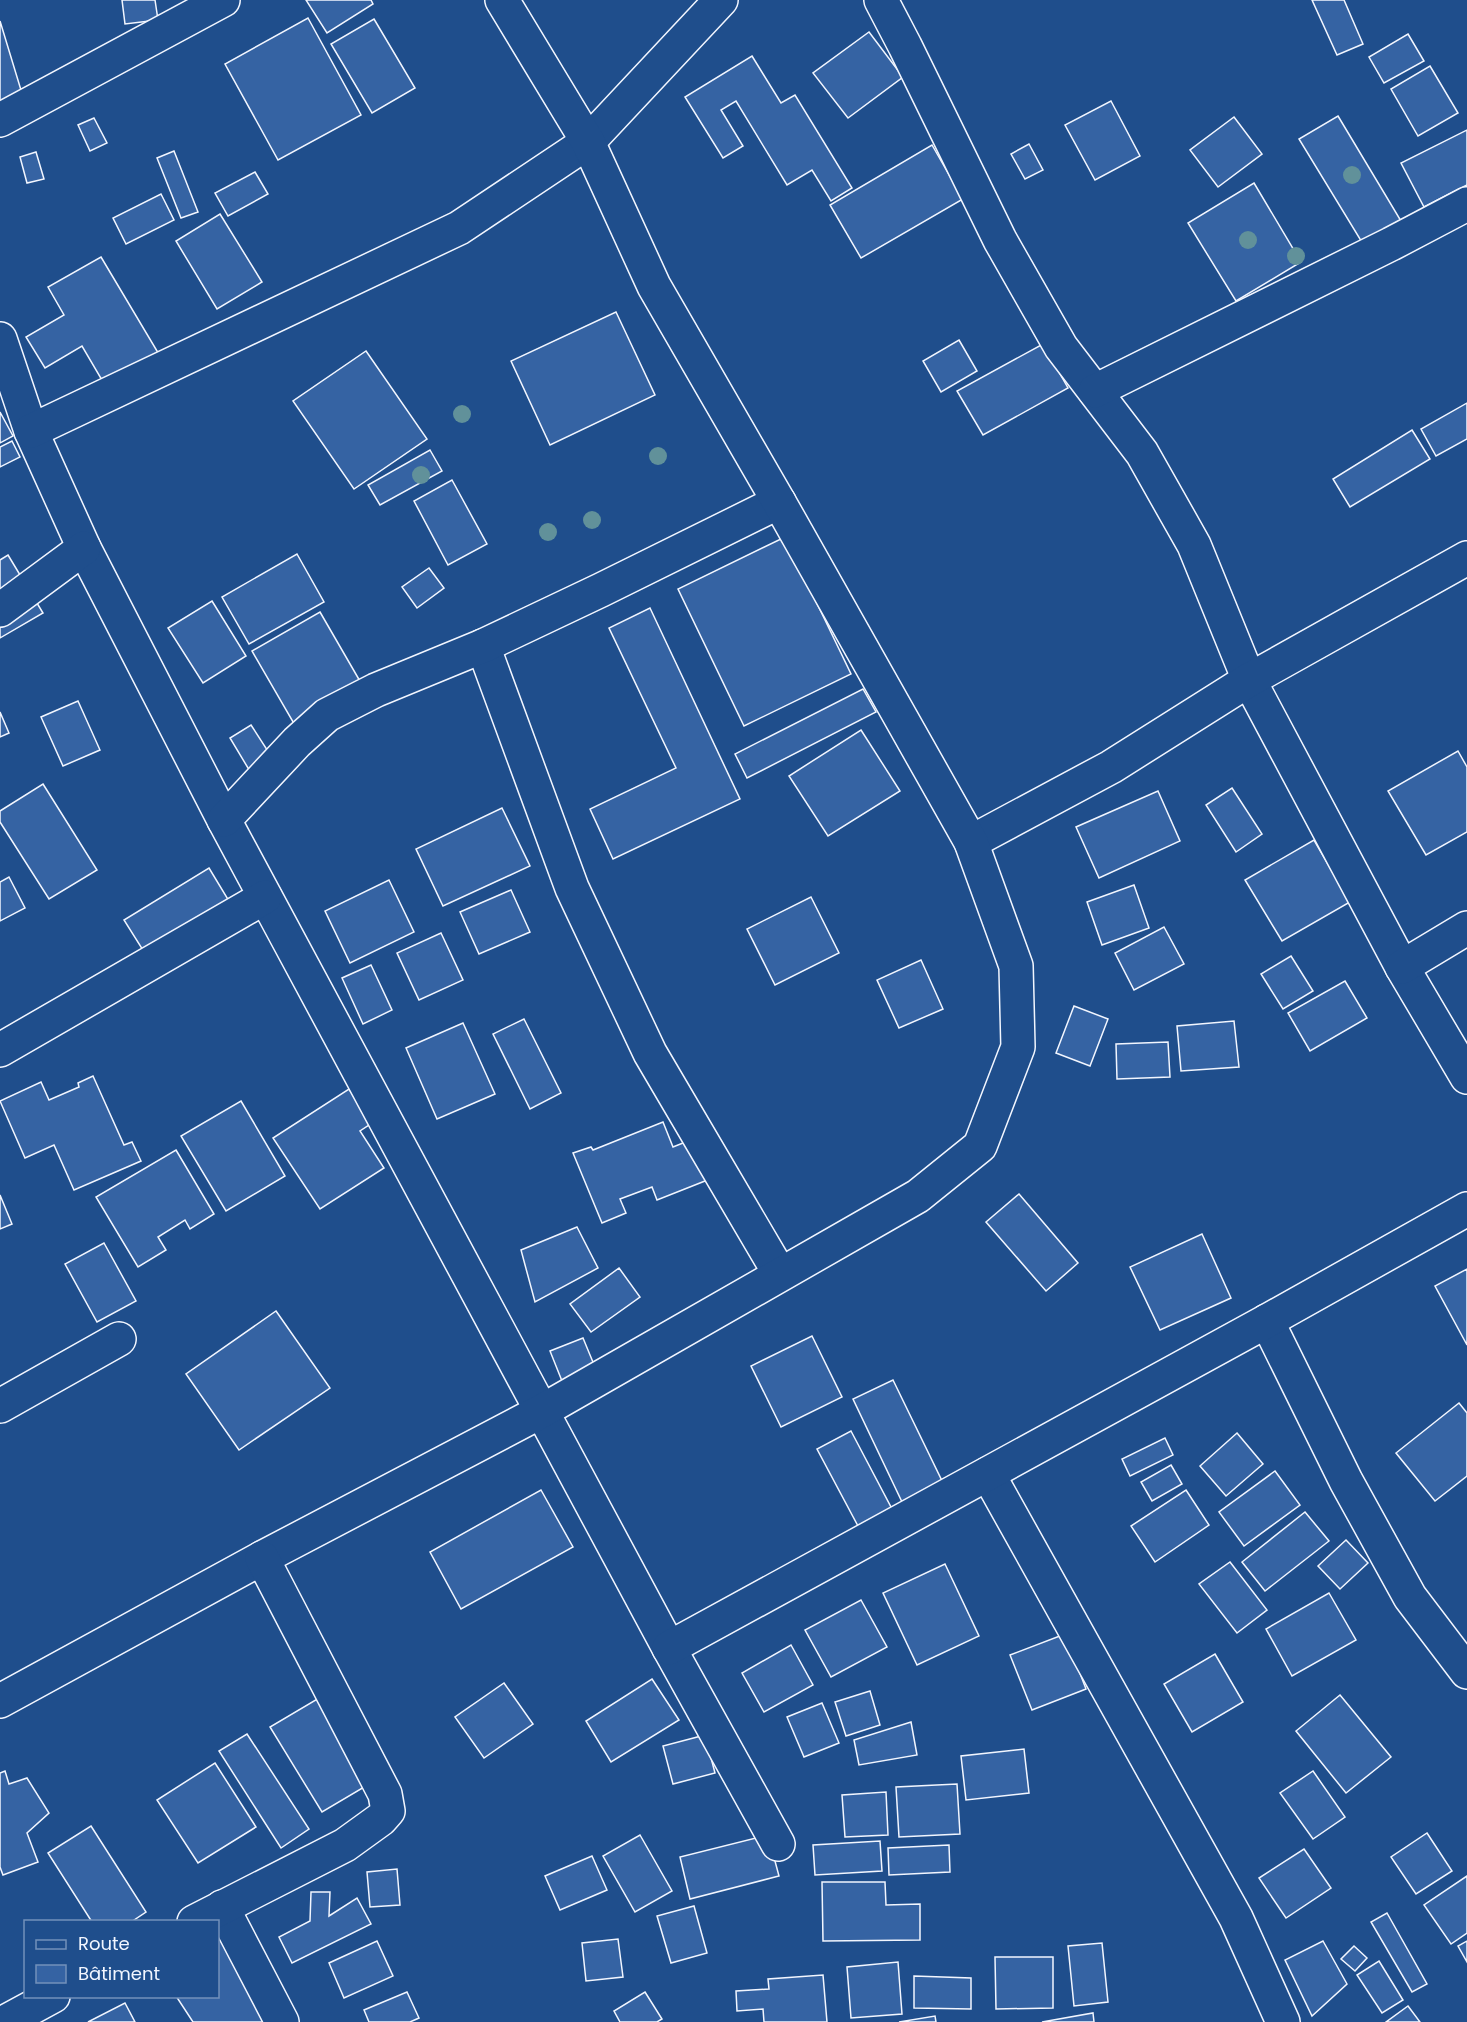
<svg xmlns="http://www.w3.org/2000/svg" width="1467" height="2022" viewBox="0 0 1467 2022" font-family="Poppins,sans-serif">
<style>
.building{fill:#3563a3;stroke:#f2f6ff;stroke-width:1.5}
.lines{fill:none;stroke-linecap:round;stroke-linejoin:round}
.minor-casing{stroke:#f2f6ff;stroke-width:36}
.minor{stroke:#1f4e8c;stroke-width:33}
.tree{fill:#61919a}
</style>
<rect width="100%" height="100%" fill="#1f4e8c"/>
<g class="building">
<polygon points="122,0 155,0 158,20 125,24"/>
<polygon points="306,0 371,0 373,4 327,33"/>
<polygon points="1312,0 1344,0 1363,44 1337,55"/>
<polygon points="308,18 361,115 278,160 225,64"/>
<polygon points="374,19 415,88 372,113 331,44"/>
<polygon points="0,21 24,100 0,107"/>
<polygon points="869,32 903,77 848,118 813,73"/>
<polygon points="1408,34 1424,61 1384,83 1369,57"/>
<polygon points="752,56 781,103 795,95 852,188 831,201 812,170 787,185 736,101 721,110 743,146 723,158 685,97"/>
<polygon points="1430,66 1458,113 1418,136 1391,89"/>
<polygon points="1111,101 1140,156 1095,180 1065,125"/>
<polygon points="1338,116 1401,221 1363,244 1299,139"/>
<polygon points="1234,117 1262,154 1218,187 1190,150"/>
<polygon points="94,118 107,143 90,151 78,125"/>
<polygon points="1467,130 1467,185 1424,207 1401,163"/>
<polygon points="1029,144 1043,170 1025,179 1011,154"/>
<polygon points="932,145 963,199 861,258 830,205"/>
<polygon points="174,151 198,212 181,218 157,158"/>
<polygon points="36,152 44,179 27,183 20,157"/>
<polygon points="255,172 268,194 228,216 215,193"/>
<polygon points="1254,183 1301,262 1236,301 1188,223"/>
<polygon points="161,194 174,220 126,244 113,218"/>
<polygon points="220,214 262,282 217,309 176,241"/>
<polygon points="101,257 160,356 106,387 82,346 45,368 26,337 64,315 48,287"/>
<polygon points="616,312 655,395 550,445 511,361"/>
<polygon points="959,340 977,371 941,392 923,361"/>
<polygon points="1043,344 1068,388 983,435 957,391"/>
<polygon points="366,351 427,439 354,489 293,401"/>
<polygon points="1467,403 1467,439 1436,456 1421,429"/>
<polygon points="0,412 13,436 0,443"/>
<polygon points="1412,430 1430,459 1350,507 1333,479"/>
<polygon points="12,441 20,457 0,467 0,447"/>
<polygon points="430,450 442,471 380,505 368,485"/>
<polygon points="452,480 487,544 448,565 414,501"/>
<polygon points="785,537 851,674 744,726 678,589"/>
<polygon points="297,554 324,602 249,644 222,597"/>
<polygon points="8,555 43,613 0,638 0,560"/>
<polygon points="429,568 444,588 417,608 402,587"/>
<polygon points="212,601 246,656 203,683 168,628"/>
<polygon points="650,608 740,799 613,859 590,809 676,768 609,628"/>
<polygon points="320,612 368,695 300,734 252,651"/>
<polygon points="863,689 876,712 747,778 735,754"/>
<polygon points="78,701 100,750 63,766 41,717"/>
<polygon points="0,712 9,733 0,737"/>
<polygon points="251,725 273,759 251,773 230,738"/>
<polygon points="861,730 900,791 828,836 789,776"/>
<polygon points="1458,751 1467,767 1467,832 1426,855 1388,791"/>
<polygon points="43,784 97,870 49,899 0,822 0,811"/>
<polygon points="1232,788 1262,834 1236,852 1206,805"/>
<polygon points="1158,791 1180,841 1099,878 1076,827"/>
<polygon points="502,808 530,866 443,906 416,849"/>
<polygon points="1314,840 1350,902 1282,941 1245,880"/>
<polygon points="209,868 229,901 151,963 124,920"/>
<polygon points="9,877 25,908 0,921 0,882"/>
<polygon points="389,880 414,932 350,963 325,911"/>
<polygon points="1134,885 1149,928 1102,945 1087,902"/>
<polygon points="511,890 530,932 479,954 460,912"/>
<polygon points="811,897 839,953 775,985 747,929"/>
<polygon points="1164,927 1184,964 1134,990 1115,953"/>
<polygon points="441,933 463,980 419,1000 397,953"/>
<polygon points="1291,956 1313,991 1283,1009 1261,974"/>
<polygon points="921,960 943,1009 899,1028 877,980"/>
<polygon points="371,965 392,1010 363,1024 342,978"/>
<polygon points="1345,981 1367,1018 1310,1051 1288,1013"/>
<polygon points="1074,1006 1108,1019 1090,1066 1056,1053"/>
<polygon points="524,1019 561,1093 530,1109 493,1034"/>
<polygon points="1234,1021 1239,1067 1181,1071 1177,1026"/>
<polygon points="463,1023 495,1094 437,1119 406,1048"/>
<polygon points="1168,1042 1170,1077 1117,1079 1116,1044"/>
<polygon points="93,1076 124,1145 132,1142 141,1161 74,1190 54,1145 25,1158 0,1101 41,1082 49,1100 79,1087 78,1083"/>
<polygon points="349,1089 372,1123 360,1131 384,1168 320,1209 273,1138"/>
<polygon points="241,1101 285,1176 226,1211 181,1136"/>
<polygon points="663,1122 673,1147 693,1139 710,1179 657,1200 652,1187 620,1199 626,1213 602,1223 573,1153 591,1147 593,1150"/>
<polygon points="176,1150 214,1214 190,1229 185,1220 158,1237 166,1250 138,1267 96,1197"/>
<polygon points="1019,1194 1078,1263 1046,1291 986,1222"/>
<polygon points="0,1195 12,1224 0,1229"/>
<polygon points="577,1227 598,1268 535,1302 521,1250"/>
<polygon points="1202,1234 1231,1298 1160,1330 1130,1267"/>
<polygon points="104,1243 136,1301 97,1322 65,1264"/>
<polygon points="619,1268 640,1297 591,1332 570,1304"/>
<polygon points="1467,1269 1467,1345 1435,1286"/>
<polygon points="276,1311 330,1388 239,1450 186,1374"/>
<polygon points="812,1336 842,1397 781,1427 751,1366"/>
<polygon points="583,1338 595,1367 562,1381 550,1351"/>
<polygon points="893,1380 944,1485 903,1504 853,1399"/>
<polygon points="1459,1403 1467,1413 1467,1476 1435,1501 1396,1453"/>
<polygon points="851,1431 892,1509 858,1526 817,1449"/>
<polygon points="1237,1433 1263,1464 1226,1496 1200,1466"/>
<polygon points="1165,1438 1173,1455 1130,1476 1122,1459"/>
<polygon points="1171,1465 1182,1484 1152,1501 1141,1482"/>
<polygon points="1275,1471 1300,1505 1244,1546 1219,1512"/>
<polygon points="541,1490 573,1547 461,1609 430,1552"/>
<polygon points="1186,1490 1209,1525 1155,1562 1131,1526"/>
<polygon points="1305,1512 1329,1541 1265,1591 1242,1562"/>
<polygon points="1346,1540 1368,1563 1340,1589 1318,1566"/>
<polygon points="1230,1562 1267,1610 1237,1633 1199,1584"/>
<polygon points="945,1564 979,1636 917,1665 883,1593"/>
<polygon points="1329,1593 1356,1640 1292,1676 1266,1629"/>
<polygon points="861,1600 887,1647 831,1677 805,1630"/>
<polygon points="1065,1634 1086,1689 1032,1710 1010,1655"/>
<polygon points="791,1645 813,1685 764,1712 742,1673"/>
<polygon points="1215,1654 1243,1702 1192,1732 1164,1684"/>
<polygon points="652,1679 679,1720 611,1762 586,1721"/>
<polygon points="504,1683 533,1724 484,1758 455,1717"/>
<polygon points="870,1691 880,1725 846,1736 835,1702"/>
<polygon points="1340,1695 1391,1757 1346,1793 1296,1731"/>
<polygon points="319,1698 371,1783 322,1812 270,1727"/>
<polygon points="822,1703 839,1743 804,1757 787,1717"/>
<polygon points="911,1722 917,1755 859,1765 854,1740"/>
<polygon points="247,1734 309,1829 281,1848 219,1751"/>
<polygon points="705,1735 715,1773 673,1784 663,1746"/>
<polygon points="1024,1749 1029,1793 966,1800 961,1756"/>
<polygon points="215,1763 256,1827 198,1863 157,1800"/>
<polygon points="5,1771 9,1784 27,1778 49,1813 27,1833 38,1862 3,1875 0,1867 0,1773"/>
<polygon points="1313,1771 1345,1817 1313,1839 1280,1793"/>
<polygon points="957,1784 960,1834 899,1837 896,1787"/>
<polygon points="886,1792 888,1835 845,1837 842,1795"/>
<polygon points="91,1826 146,1912 131,1922 92,1922 48,1853"/>
<polygon points="1427,1833 1452,1871 1416,1894 1391,1857"/>
<polygon points="640,1835 672,1891 635,1912 603,1856"/>
<polygon points="768,1835 779,1876 690,1899 680,1857"/>
<polygon points="880,1841 882,1871 815,1875 813,1845"/>
<polygon points="949,1845 950,1872 889,1875 888,1848"/>
<polygon points="1304,1849 1331,1888 1286,1918 1259,1878"/>
<polygon points="592,1856 607,1890 560,1910 545,1876"/>
<polygon points="397,1869 400,1905 370,1907 367,1872"/>
<polygon points="1467,1876 1467,1933 1451,1944 1424,1905"/>
<polygon points="822,1882 885,1882 886,1905 920,1904 920,1940 823,1941"/>
<polygon points="311,1892 330,1892 329,1916 357,1898 371,1924 292,1963 279,1937 310,1921"/>
<polygon points="694,1906 707,1953 671,1963 657,1916"/>
<polygon points="1387,1913 1427,1984 1412,1992 1371,1922"/>
<polygon points="225,1936 281,2022 193,2022 176,1996 218,1996 218,1941"/>
<polygon points="618,1939 623,1977 586,1981 582,1943"/>
<polygon points="377,1941 393,1976 344,1998 329,1963"/>
<polygon points="1323,1941 1347,1984 1312,2016 1285,1960"/>
<polygon points="1467,1941 1467,1962 1458,1946"/>
<polygon points="1102,1943 1108,2002 1074,2006 1068,1946"/>
<polygon points="1354,1946 1367,1958 1355,1971 1341,1959"/>
<polygon points="995,1957 1053,1957 1053,2008 996,2009"/>
<polygon points="1379,1961 1403,2000 1382,2013 1357,1975"/>
<polygon points="898,1962 902,2014 851,2018 847,1967"/>
<polygon points="823,1975 827,2022 764,2022 763,2009 737,2011 736,1991 769,1989 768,1979"/>
<polygon points="914,1976 971,1978 971,2009 914,2008"/>
<polygon points="407,1992 419,2018 410,2022 369,2022 364,2010"/>
<polygon points="645,1992 662,2019 657,2022 620,2022 614,2011"/>
<polygon points="125,2003 135,2022 88,2022"/>
<polygon points="1408,2006 1420,2022 1386,2022"/>
<polygon points="1093,2013 1094,2022 1042,2022"/>
<polygon points="935,2016 936,2022 899,2022"/>
</g>
<g class="lines">
<defs>
<g id="minor">
<polyline points="881,0 905,46 1000,240 1061,347 1142,453 1194,545 1249,680 1402,967 1467,1077"/>
<polyline points="0,120 223,0"/>
<polyline points="0,339 31,431 84,548 224,820 669,1648 778,1844"/>
<polyline points="1095,391 1391,244 1467,204"/>
<polyline points="31,431 459,228 588,142 721,0"/>
<polyline points="0,610 84,548"/>
<polyline points="483,646 572,888 650,1053 780,1274"/>
<polyline points="224,820 297,742 327,715 376,690 483,646 601,590 779,502"/>
<polyline points="971,842 1111,767 1249,680 1467,558"/>
<polyline points="1402,967 1467,928"/>
<polyline points="0,1050 265,897"/>
<polyline points="1267,1321 1346,1481 1410,1597 1467,1672"/>
<polyline points="0,1406 119,1339"/>
<polyline points="988,1474 1236,1918 1283,2022"/>
<polyline points="669,1648 1267,1321 1467,1209"/>
<polyline points="0,1701 262,1558 542,1411 918,1196 980,1146 1018,1047 1016,966 971,842 779,502 654,286 588,142 502,0"/>
<polyline points="222,1907 282,2022"/>
<polyline points="194,1922 345,1845 381,1819 388,1811 385,1794 262,1558"/>
<polyline points="5,2022 53,1996"/>
</g>
</defs>
<use href="#minor" class="minor-casing"/>
<use href="#minor" class="minor"/>
</g>
<g class="tree">
<circle cx="1352" cy="175" r="9"/>
<circle cx="1248" cy="240" r="9"/>
<circle cx="1296" cy="256" r="9"/>
<circle cx="462" cy="414" r="9"/>
<circle cx="658" cy="456" r="9"/>
<circle cx="421" cy="475" r="9"/>
<circle cx="592" cy="520" r="9"/>
<circle cx="548" cy="532" r="9"/>
</g>
<rect x="24" y="1920" width="195" height="78" fill="#1f4e8c" stroke="#7391ba" stroke-width="1.5"/>
<rect x="36" y="1940" width="30" height="9" fill="#1f4e8c" stroke="#7391ba" stroke-width="1.5"/>
<text x="78" y="1950" font-size="18" fill="#f2f6ff">Route</text>
<rect x="36" y="1965" width="30" height="18" fill="#3563a3" stroke="#7391ba" stroke-width="1.5"/>
<text x="78" y="1980" font-size="18" fill="#f2f6ff">Bâtiment</text>
</svg>
